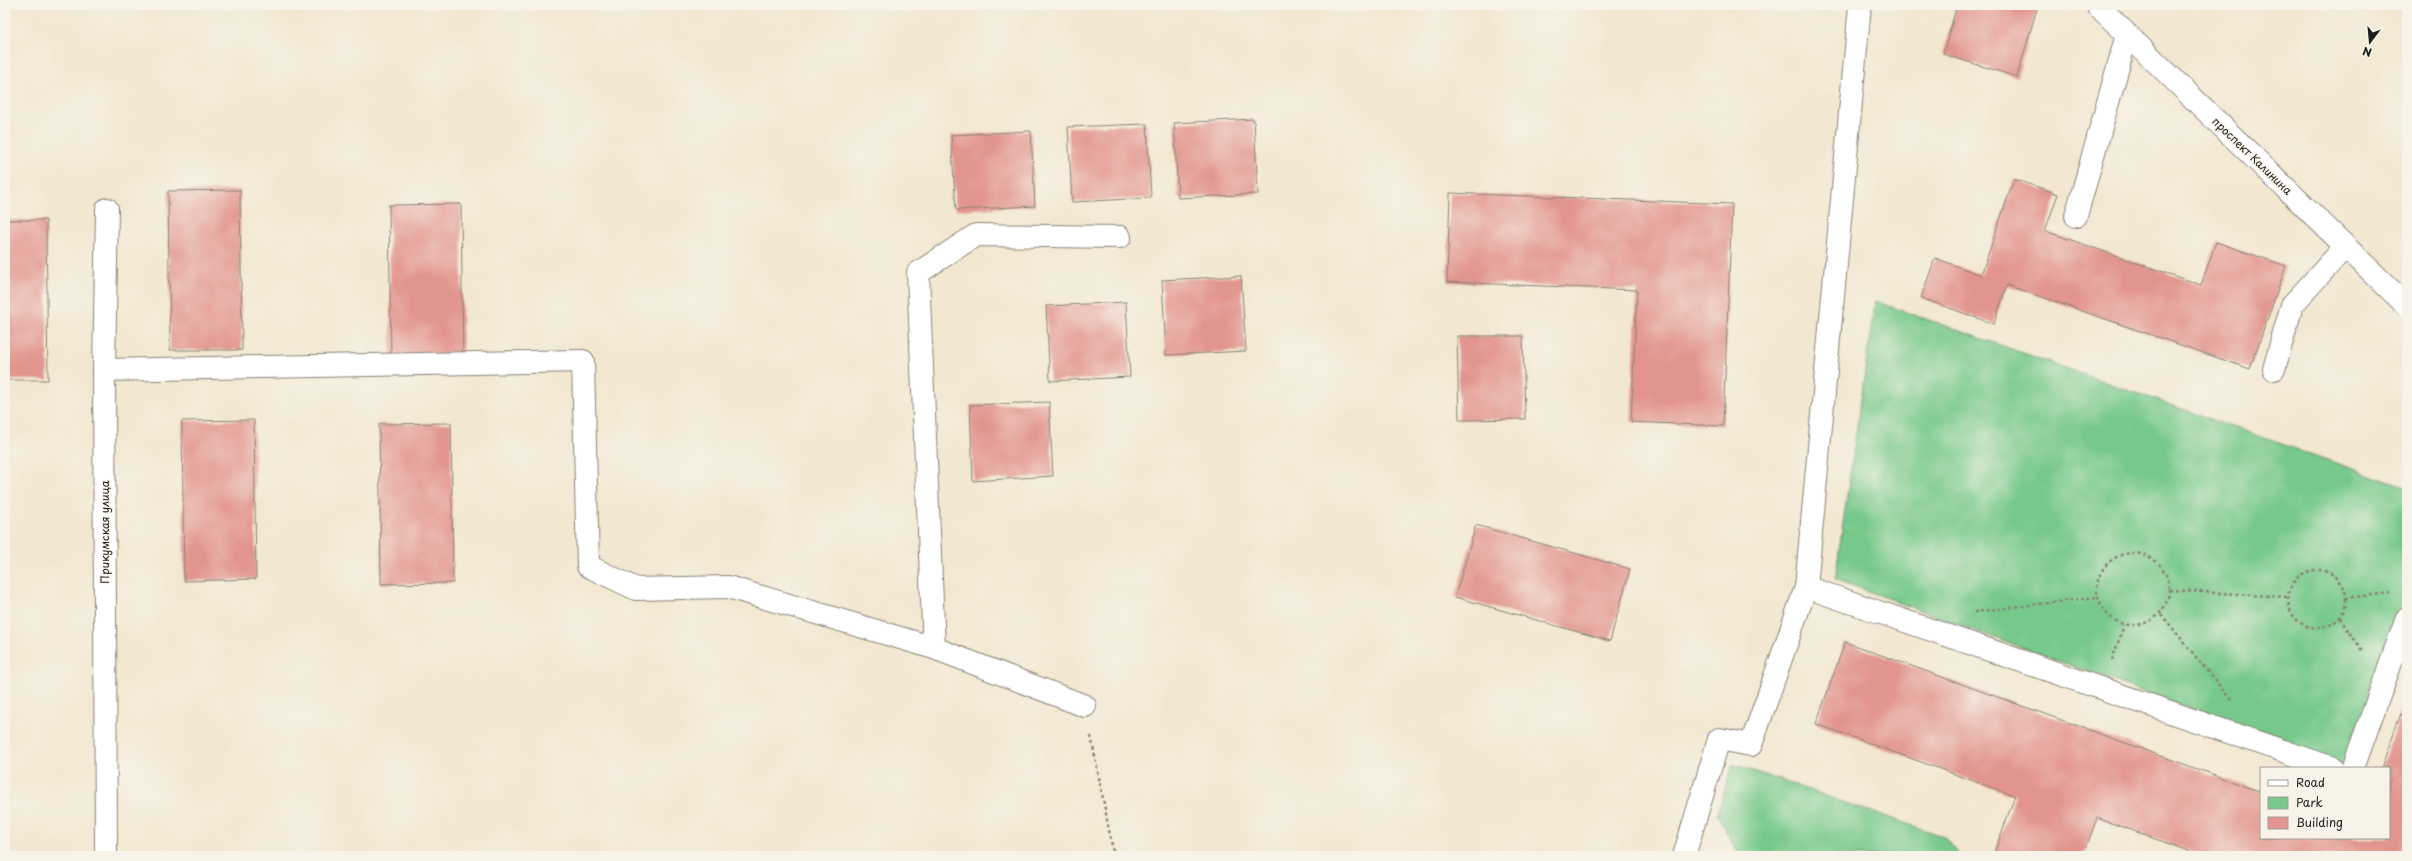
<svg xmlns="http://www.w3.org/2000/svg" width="2412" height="861" viewBox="0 0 2412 861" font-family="'Playpen Sans',sans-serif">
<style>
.green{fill:#77c98b;stroke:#4a7254}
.building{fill:#e2958e}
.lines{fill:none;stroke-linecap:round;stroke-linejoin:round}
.minor-casing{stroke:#878276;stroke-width:24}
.path{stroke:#878276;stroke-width:2.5;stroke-dasharray:3 3;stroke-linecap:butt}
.minor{stroke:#fff;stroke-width:22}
.labels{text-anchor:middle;stroke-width:3;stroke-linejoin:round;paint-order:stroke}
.street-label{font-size:11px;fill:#1c1c1c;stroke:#f7f3e8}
</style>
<rect width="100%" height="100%" fill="#f7f3e8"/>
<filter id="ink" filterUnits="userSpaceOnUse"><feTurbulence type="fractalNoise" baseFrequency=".025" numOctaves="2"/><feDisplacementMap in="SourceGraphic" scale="8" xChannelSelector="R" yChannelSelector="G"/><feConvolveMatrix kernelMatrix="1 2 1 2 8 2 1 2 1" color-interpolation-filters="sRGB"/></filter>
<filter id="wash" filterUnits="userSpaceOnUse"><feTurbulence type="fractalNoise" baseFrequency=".012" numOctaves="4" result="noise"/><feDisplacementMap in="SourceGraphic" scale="16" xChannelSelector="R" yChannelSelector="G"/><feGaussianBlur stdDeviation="0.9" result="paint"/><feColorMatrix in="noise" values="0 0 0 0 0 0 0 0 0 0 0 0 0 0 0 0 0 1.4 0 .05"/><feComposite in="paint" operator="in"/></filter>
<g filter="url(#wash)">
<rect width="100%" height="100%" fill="#f2e7d0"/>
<g class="green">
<polygon points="1875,301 2407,488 2407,636 2350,768 1835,579"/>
<polygon points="1733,764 1945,837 1960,856 1739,856 1717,814"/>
</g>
<g id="blocks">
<g class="building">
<polygon points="1957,5 2038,5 2017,77 1943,54"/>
<polygon points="1254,119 1258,194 1178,198 1174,123"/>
<polygon points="1147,124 1151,198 1072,202 1068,127"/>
<polygon points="1031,131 1035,206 956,210 951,135"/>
<polygon points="2014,179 2058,194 2045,231 2201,285 2216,242 2286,266 2250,369 2007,285 1994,324 1921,298 1935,258 1981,275"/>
<polygon points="240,190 242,350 170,350 168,191"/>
<polygon points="1450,193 1732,204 1723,426 1631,422 1637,290 1447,282"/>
<polygon points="461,204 463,364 391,365 389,205"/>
<polygon points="5,220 46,220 48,380 5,380"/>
<polygon points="1241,276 1246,351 1166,355 1162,280"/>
<polygon points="1126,302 1130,377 1050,381 1046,306"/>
<polygon points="1457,336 1523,336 1525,419 1459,420"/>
<polygon points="1049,402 1053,476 973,481 970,405"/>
<polygon points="254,420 256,579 184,581 182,421"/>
<polygon points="451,423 453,583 381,584 379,424"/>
<polygon points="1476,525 1630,569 1610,641 1455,597"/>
<polygon points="1845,642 2261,792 2261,838 2389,838 2389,768 2381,768 2407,697 2407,856 2203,856 2097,818 2083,856 1993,856 2015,796 1816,724"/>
</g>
</g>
</g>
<g filter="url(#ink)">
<use href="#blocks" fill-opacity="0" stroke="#878276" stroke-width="1"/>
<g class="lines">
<defs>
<g id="minor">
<polyline points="2097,5 2407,306"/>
<polyline points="2076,216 2127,35"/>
<polyline points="2274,369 2292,305 2345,247"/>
<polyline points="104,370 583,361 588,566 636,589 728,587 934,648"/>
<polyline points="1806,587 2333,768"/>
<polyline points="1085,706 934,648 918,273 976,235 1120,237"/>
<polyline points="2353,768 2407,618"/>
<polyline points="106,856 104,370 107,209"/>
<polyline points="1684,856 1719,739 1751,745 1806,587 1860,5"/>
</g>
</defs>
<use href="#minor" class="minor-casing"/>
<g class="path">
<circle cx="2133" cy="589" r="36"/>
<circle cx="2317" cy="599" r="29"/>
<polyline points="2170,590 2287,597"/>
<polyline points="2346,598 2390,593"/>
<polyline points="1974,612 2097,597"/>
<polyline points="2161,614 2231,700"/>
<polyline points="2340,618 2363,652"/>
<polyline points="2112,660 2124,625"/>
<polyline points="1091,736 1114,856"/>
</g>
<use href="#minor" class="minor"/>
</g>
</g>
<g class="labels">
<g class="street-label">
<text transform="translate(2252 156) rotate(44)" y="4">проспект Калинина</text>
<text transform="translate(105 532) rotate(-90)" y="4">Прикумская улица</text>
</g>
</g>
<rect width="2412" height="861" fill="none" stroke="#f7f3e8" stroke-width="20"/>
<rect x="2260" y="767" width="130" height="72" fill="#f7f3e8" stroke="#9f9d96"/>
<rect x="2268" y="780" width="20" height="6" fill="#ffffff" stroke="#9f9d96"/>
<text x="2296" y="787" font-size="12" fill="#1c1c1c">Road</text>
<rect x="2268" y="797" width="20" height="12" fill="#77c98b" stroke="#9f9d96"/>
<text x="2296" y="807" font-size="12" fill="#1c1c1c">Park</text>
<rect x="2268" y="817" width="20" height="12" fill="#e2958e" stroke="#9f9d96"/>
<text x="2296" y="827" font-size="12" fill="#1c1c1c">Building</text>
<g transform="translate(2370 42) rotate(196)" stroke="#f7f3e8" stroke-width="3" paint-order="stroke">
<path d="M0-3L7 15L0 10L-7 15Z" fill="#1c1c1c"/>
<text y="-6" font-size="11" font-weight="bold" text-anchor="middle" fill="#1c1c1c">N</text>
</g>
</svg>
